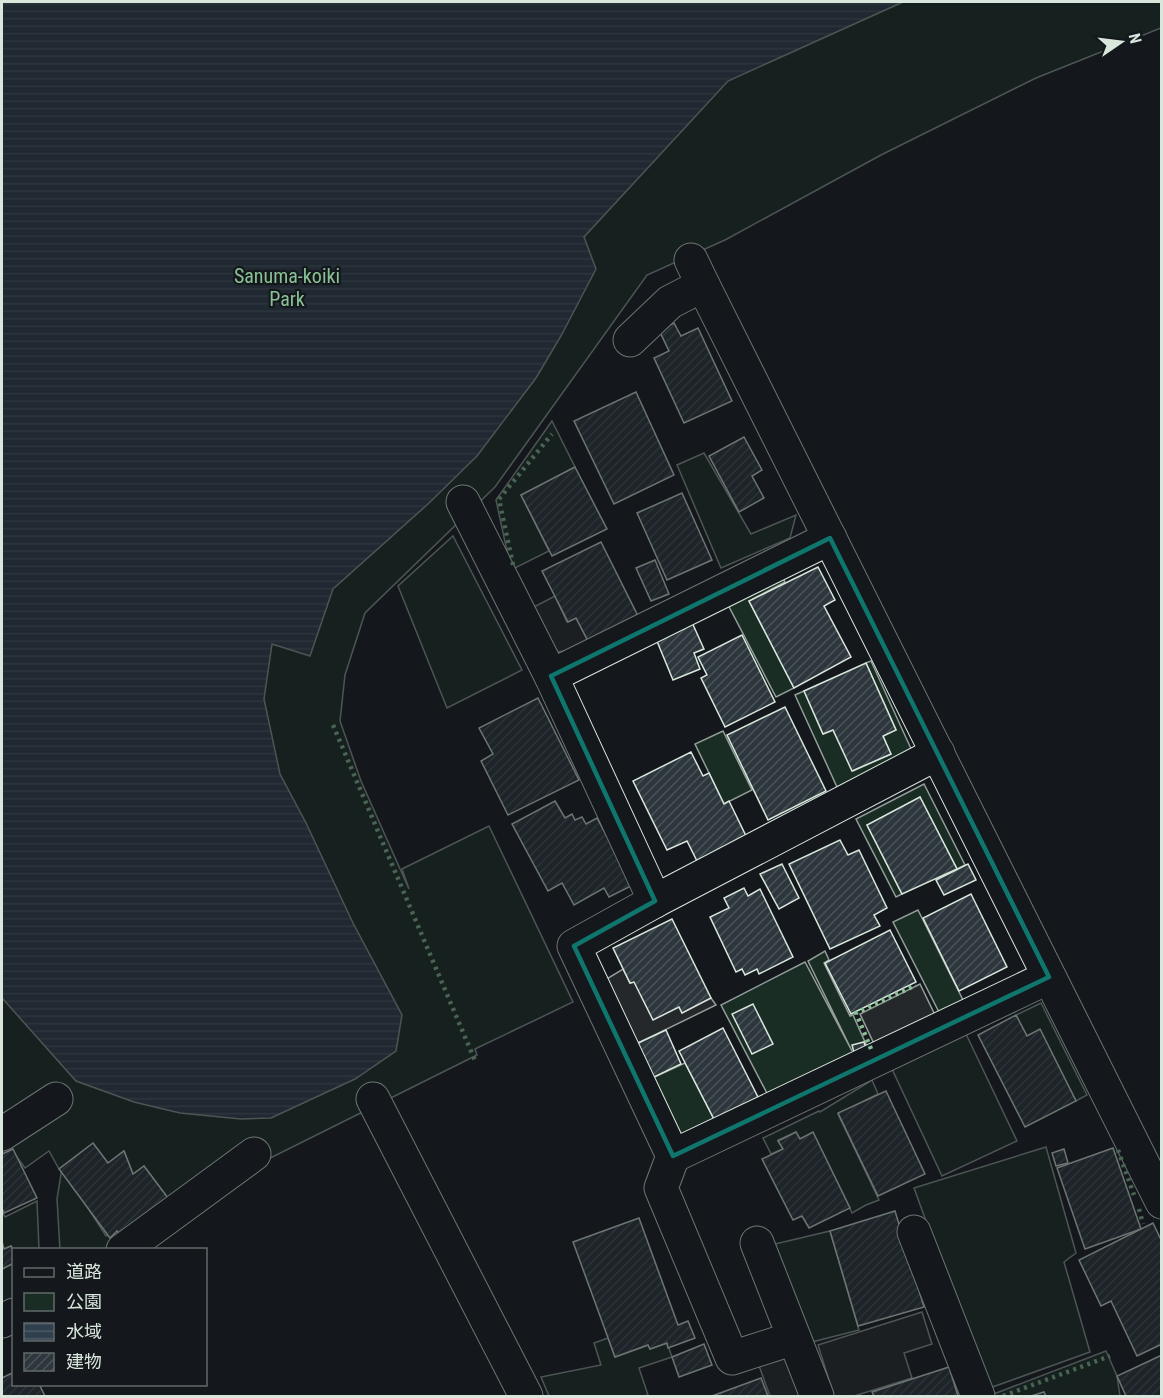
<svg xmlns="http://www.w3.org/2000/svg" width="1163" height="1398" viewBox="0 0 1163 1398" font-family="'Roboto Condensed','Noto Sans JP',sans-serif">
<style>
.green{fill:#1a2d24;stroke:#939e99;stroke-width:1.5}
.parking{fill:#24282b;stroke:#939e99;stroke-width:1.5}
.water{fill:url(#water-rules);stroke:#939e99;stroke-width:1.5}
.building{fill:url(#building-hatch);stroke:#d8e6dc;stroke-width:1.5}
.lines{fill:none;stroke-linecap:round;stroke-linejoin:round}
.minor-casing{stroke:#d8e6dc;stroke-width:35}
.minor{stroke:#14181c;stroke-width:33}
.hedge{stroke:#8ac095;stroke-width:4.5;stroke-dasharray:3 4.5;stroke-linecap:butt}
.marked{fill:none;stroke:#0f766e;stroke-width:4.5;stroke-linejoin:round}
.labels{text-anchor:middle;stroke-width:4.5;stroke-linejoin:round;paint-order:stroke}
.park-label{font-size:20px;fill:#8ac095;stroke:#14181c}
</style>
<defs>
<pattern id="water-rules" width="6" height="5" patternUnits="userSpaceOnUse" patternTransform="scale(1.5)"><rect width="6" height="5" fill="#2f3f4d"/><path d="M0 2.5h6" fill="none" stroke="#4c5b66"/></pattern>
<pattern id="building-hatch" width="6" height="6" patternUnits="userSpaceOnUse" patternTransform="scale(1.5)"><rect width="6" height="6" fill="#2c363c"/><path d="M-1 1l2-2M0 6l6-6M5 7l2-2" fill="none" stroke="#4a5358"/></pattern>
</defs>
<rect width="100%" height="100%" fill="#14181c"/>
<g class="green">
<polygon points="2,2 1161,2 1161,28 1036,78 881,155 725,240 647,275 495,487 365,613 345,675 340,721 361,781 409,889 402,869 489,826 573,1002 475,1049 477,1055 174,1206 144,1166 133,1174 124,1151 108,1163 93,1144 59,1169 49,1151 25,1168 8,1145 2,1128"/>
<polygon points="552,421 575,467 521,495 549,551 511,570 496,500"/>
<polygon points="704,453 751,534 796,515 790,538 721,568 677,465"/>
<polygon points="453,536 522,670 447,708 398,586"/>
<polygon points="779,571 785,582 749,601 794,688 776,697 725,599"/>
<polygon points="871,661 913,753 837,787 795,695 804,691 823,734 833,730 853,771 891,754 883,736 896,730 866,663"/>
<polygon points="723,731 752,790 724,804 695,744"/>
<polygon points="924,784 965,865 957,869 920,797 867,825 902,894 896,897 856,819"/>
<polygon points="918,910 964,1002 940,1014 893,922"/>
<polygon points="825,951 829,960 824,963 850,1016 853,1015 869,1051 771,1101 721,1005 805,962 852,1051 808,961"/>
<polygon points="1041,1003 1087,1095 1076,1101 1040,1030 1027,1036 1016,1015"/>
<polygon points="966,1034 1017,1141 942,1176 892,1069"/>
<polygon points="685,1063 717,1125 689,1139 677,1135 650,1079"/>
<polygon points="872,1080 878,1094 838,1114 879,1200 866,1205 852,1213 813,1133 800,1139 796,1132 778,1140 783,1149 771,1154 763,1138 819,1111 820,1112"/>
<polygon points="1046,1147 1076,1253 1064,1262 1090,1352 987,1389 914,1188"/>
<polygon points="62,1168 106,1236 118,1228 126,1239 110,1249 60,1250 57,1199"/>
<polygon points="37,1201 39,1249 14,1250 13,1251 11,1246 4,1249 2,1242 2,1211 5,1217"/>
<polygon points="830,1231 859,1330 812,1342 775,1244"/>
<polygon points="13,1263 13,1309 2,1315 2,1269"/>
<polygon points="608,1338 615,1357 648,1345 650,1349 667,1343 672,1357 639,1368 648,1395 644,1396 549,1396 541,1377 601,1365 594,1343"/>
<polygon points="1106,1351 1117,1376 1120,1396 992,1396 991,1395"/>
</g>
<g class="parking">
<polygon points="555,596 567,622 576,618 588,641 569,650 558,652 548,648 528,610"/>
<polygon points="623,969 630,983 634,982 679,1007 682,1013 711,998 716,1005 630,1047 600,983"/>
<polygon points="920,984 937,1019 876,1048 860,1014"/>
<polygon points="922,1312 932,1344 904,1353 912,1378 854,1396 834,1396 818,1345"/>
<polygon points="789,1352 806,1396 770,1396 758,1363"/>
</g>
<polygon class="water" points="2,2 903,2 728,81 584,237 596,269 561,336 536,378 477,456 428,504 333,589 310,656 272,644 264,699 280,774 306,823 353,923 402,1015 396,1051 355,1079 271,1118 241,1119 180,1113 134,1102 76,1081 2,998"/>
<g class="building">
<polygon points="674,323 681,336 698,328 732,401 684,423 654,358 669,351 659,330"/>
<polygon points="636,392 674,475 614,504 574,421"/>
<polygon points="744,437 762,470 752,476 764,498 739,512 709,456"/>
<polygon points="575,467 607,529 552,556 521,495"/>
<polygon points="682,493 712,560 667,580 637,513"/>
<polygon points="601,542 638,616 588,641 576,618 568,622 542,571"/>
<polygon points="655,560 669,594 651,601 636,568"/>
<polygon points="818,567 835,600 824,606 851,657 794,688 749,601"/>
<polygon points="690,618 704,649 694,653 700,669 673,680 654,634"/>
<polygon points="742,635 775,702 725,727 701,678 707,675 698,657"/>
<polygon points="866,663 896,730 883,736 891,754 852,771 833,730 823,734 804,691"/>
<polygon points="538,698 579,780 508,815 481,761 493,754 479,728"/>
<polygon points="785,707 826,791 768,820 727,735"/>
<polygon points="691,752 703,776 709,773 724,804 729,801 747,838 698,863 687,841 667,850 633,781"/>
<polygon points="920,797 957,869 902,894 867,825"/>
<polygon points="555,801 565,818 572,814 575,820 582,817 586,824 597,818 633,885 609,897 604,888 574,905 562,883 548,891 512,824"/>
<polygon points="840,840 848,855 859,850 887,908 874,915 880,926 830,949 789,864"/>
<polygon points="782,864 799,898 779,909 760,874"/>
<polygon points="968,864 976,880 944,895 936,880"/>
<polygon points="744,888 748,896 760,889 793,957 759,974 757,969 745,975 742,969 736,972 710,917 729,908 724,898"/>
<polygon points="971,894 1007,967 959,991 923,918"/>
<polygon points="672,919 711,998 682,1013 679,1007 653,1020 634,982 630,983 613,948"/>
<polygon points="890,930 916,982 851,1014 825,963"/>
<polygon points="753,1004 773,1044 752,1054 732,1014"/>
<polygon points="1016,1015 1027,1036 1040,1029 1076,1101 1025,1127 978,1035"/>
<polygon points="723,1028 761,1103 717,1125 679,1051"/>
<polygon points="666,1030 681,1064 650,1079 636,1044"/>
<polygon points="864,1042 867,1051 855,1056 852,1045"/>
<polygon points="886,1091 925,1174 878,1196 838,1113"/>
<polygon points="796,1132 800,1139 813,1132 850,1208 809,1228 802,1216 793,1220 762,1159 783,1149 778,1141"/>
<polygon points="93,1143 108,1163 124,1151 133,1174 144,1166 174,1206 126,1243 117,1231 110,1238 59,1169"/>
<polygon points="1113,1148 1141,1229 1085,1249 1057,1168"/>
<polygon points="13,1149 37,1198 4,1213 2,1208 2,1154"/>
<polygon points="1064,1149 1068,1163 1056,1166 1052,1153"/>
<polygon points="895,1211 924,1307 858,1326 830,1231"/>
<polygon points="639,1218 678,1325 688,1321 695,1338 668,1348 667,1343 650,1349 648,1345 615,1357 573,1242"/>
<polygon points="1153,1223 1162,1242 1162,1344 1137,1356 1111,1301 1101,1306 1079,1260"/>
<polygon points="2,1242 4,1249 11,1246 14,1251 14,1263 2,1269"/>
<polygon points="704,1344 712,1365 679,1377 672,1357"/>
<polygon points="1162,1355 1162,1396 1126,1396 1117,1376"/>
<polygon points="949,1367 958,1396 874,1396 872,1392"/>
<polygon points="14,1372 14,1384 39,1384 45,1396 2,1396 2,1378"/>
<polygon points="761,1378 768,1396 712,1396"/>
<polygon points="1044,1392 1046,1396 1031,1396"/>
</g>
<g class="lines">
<defs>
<g id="minor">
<polyline points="691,260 703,285"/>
<polyline points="630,340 670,302 703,285 1162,1202"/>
<polyline points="463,502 551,676 830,538"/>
<polyline points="551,676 655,901 938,753"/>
<polyline points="655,901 574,946 673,1156 661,1188 732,1358 794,1338"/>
<polyline points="373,1099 526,1396"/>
<polyline points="2,1134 56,1099"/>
<polyline points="673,1156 1049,977"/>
<polyline points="914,1232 978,1396"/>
<polyline points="757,1243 817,1396"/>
<polyline points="123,1250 254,1154"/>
<polyline points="2,1321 14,1315"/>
</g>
</defs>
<use href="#minor" class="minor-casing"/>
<use href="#minor" class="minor"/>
<g class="hedge">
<polyline points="513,565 499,499 552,434"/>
<polyline points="333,725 476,1063"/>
<polyline points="871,1049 856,1013 916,985"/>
<polyline points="1118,1150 1134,1195"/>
<polyline points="1139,1209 1143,1224"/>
<polyline points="1003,1396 1110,1356"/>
</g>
</g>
<path d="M0 0H1163V1398H0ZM830,538L1049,977L673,1156L574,946L655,901L551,676Z" fill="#14181c" fill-opacity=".55" fill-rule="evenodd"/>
<path class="marked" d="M830,538L1049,977L673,1156L574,946L655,901L551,676Z"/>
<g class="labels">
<g class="park-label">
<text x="287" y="283">Sanuma-koiki<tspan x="287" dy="23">Park</tspan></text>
</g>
</g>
<rect width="1163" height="1398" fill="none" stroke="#d8e6dc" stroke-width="6"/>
<rect x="12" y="1248" width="195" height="138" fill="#14181c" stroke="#626a69" stroke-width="1.5"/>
<rect x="24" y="1268" width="30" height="9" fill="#14181c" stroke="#626a69" stroke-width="1.5"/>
<text x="66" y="1278" font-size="18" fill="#d8e6dc">道路</text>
<rect x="24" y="1293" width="30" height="18" fill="#1a2d24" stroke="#626a69" stroke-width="1.5"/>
<text x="66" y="1308" font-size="18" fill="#d8e6dc">公園</text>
<rect x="24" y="1323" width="30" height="18" fill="url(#water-rules)" stroke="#626a69" stroke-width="1.5"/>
<text x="66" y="1338" font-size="18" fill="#d8e6dc">水域</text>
<rect x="24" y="1353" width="30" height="18" fill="url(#building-hatch)" stroke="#626a69" stroke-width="1.5"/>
<text x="66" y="1368" font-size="18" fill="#d8e6dc">建物</text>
<g transform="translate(1121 42) rotate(76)" stroke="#14181c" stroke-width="4.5" paint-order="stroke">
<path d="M0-4.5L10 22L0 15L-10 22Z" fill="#d8e6dc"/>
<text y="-9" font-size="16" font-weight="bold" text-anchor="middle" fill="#d8e6dc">N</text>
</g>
</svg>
